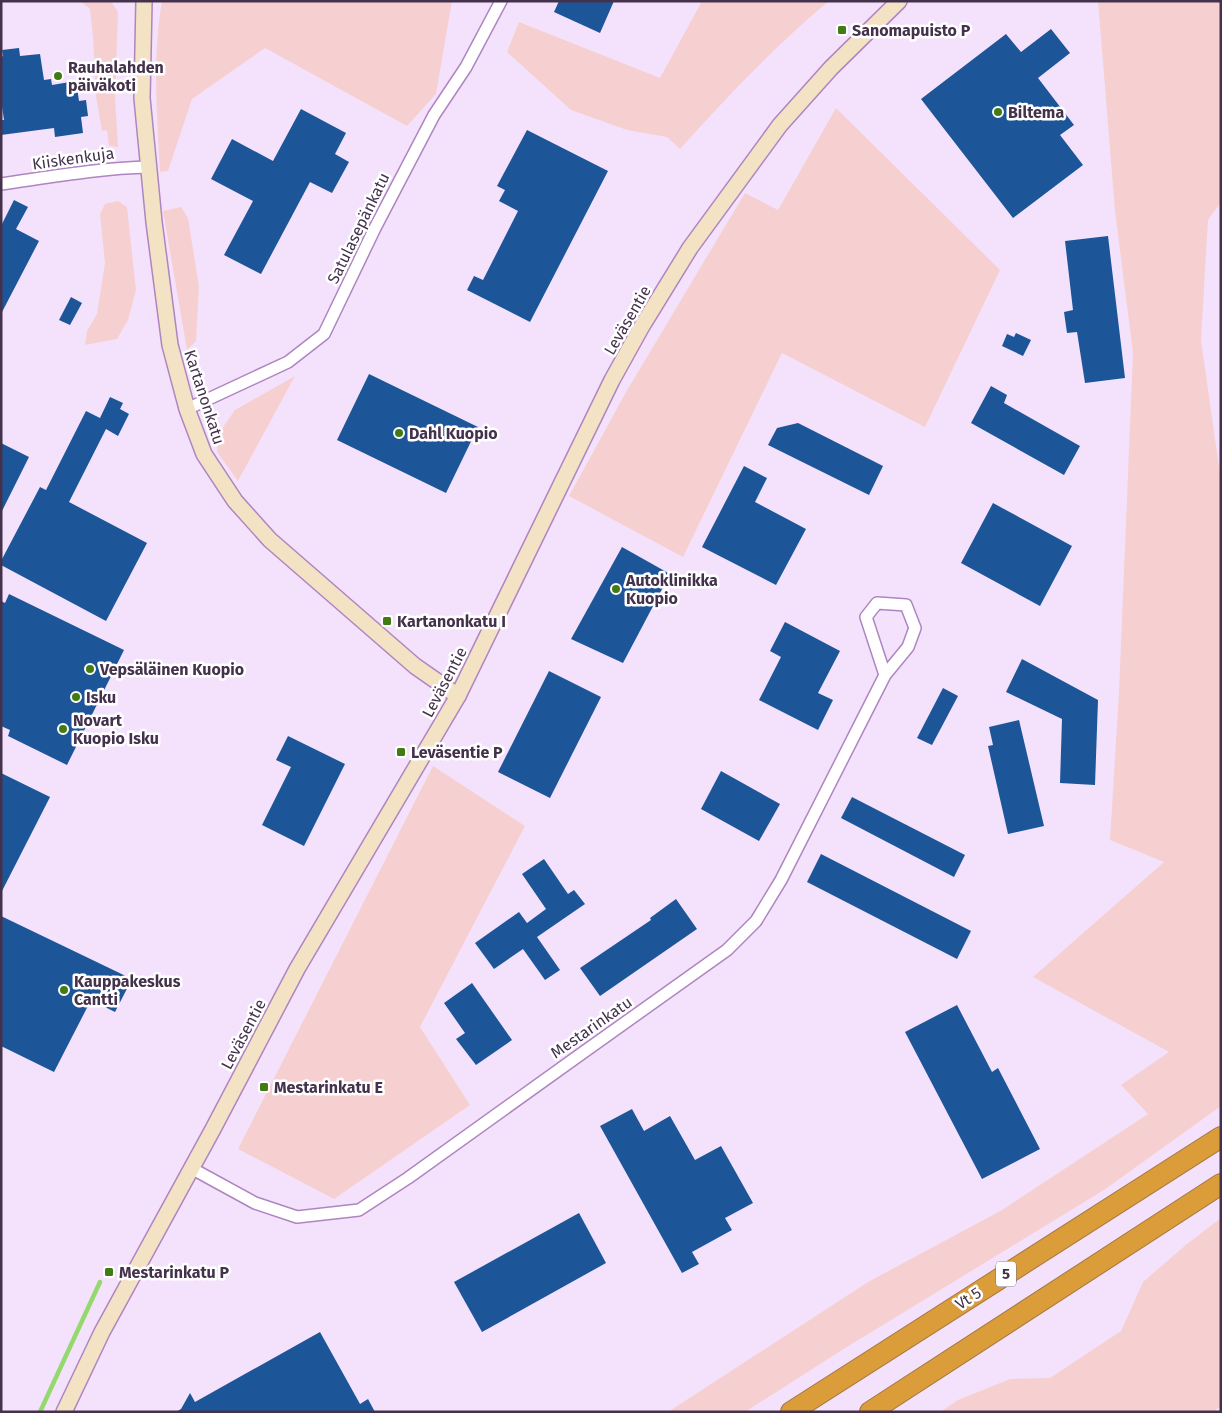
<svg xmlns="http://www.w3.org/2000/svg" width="1222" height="1413" viewBox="0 0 1222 1413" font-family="'Fira Sans',sans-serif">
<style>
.green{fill:#f6d0d1}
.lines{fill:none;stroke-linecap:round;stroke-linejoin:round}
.stream{stroke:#95d96e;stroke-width:4.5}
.building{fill:#1c5598}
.street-casing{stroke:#ae85c1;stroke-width:14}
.secondary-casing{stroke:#ae85c1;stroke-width:18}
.highway-casing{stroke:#a67840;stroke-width:22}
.street{stroke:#fff;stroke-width:11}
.secondary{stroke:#f4e2c4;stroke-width:15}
.highway{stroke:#da9d3a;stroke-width:20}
.poi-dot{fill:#417b13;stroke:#fff;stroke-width:2}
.labels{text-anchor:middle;stroke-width:5;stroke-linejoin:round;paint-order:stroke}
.shield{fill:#fff;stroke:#7c7082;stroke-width:1}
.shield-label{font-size:15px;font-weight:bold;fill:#44324c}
.poi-label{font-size:16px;font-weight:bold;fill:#44324c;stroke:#fff;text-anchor:start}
.street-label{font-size:16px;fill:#44324c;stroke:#fff}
</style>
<rect width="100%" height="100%" fill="#f4e2fc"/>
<g class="green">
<polygon points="80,1 111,1 118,12 115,98 118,147 109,146 107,130 102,131 96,96 93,37 90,9"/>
<path d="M162,1H452L436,94L407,126L265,48L192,99L168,171L160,172C157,115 152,58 162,1Z"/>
<path d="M702,1H829C776,45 726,98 680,149L667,137L627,130L571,110L507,52L519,22L660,78Z"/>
<polygon points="1098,1 1221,1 1221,202 1208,220 1201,340 1221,481 1221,1106 1104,1190 842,1350 745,1412 668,1412 868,1282 1002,1210 1148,1114 1121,1085 1169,1052 1033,977 1164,862 1110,840 1119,692 1133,353 1115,211"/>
<polygon points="836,108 1000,270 925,427 782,353 683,557 569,496 626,392 745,193 778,210"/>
<polygon points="118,201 127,207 136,290 128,320 117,339 85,345 87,331 97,314 105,263 100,214 105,204"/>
<polygon points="181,207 188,218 199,287 196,341 187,350 163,211"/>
<polygon points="295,376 238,481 217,452 219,433 235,410"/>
<polygon points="433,766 525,826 420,1027 470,1105 334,1199 238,1149"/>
<polygon points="1221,1218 1221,1406 1213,1412 940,1412 958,1400 1010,1379 1050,1378 1121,1331 1143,1282 1187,1244"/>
</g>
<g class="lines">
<polyline class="stream" points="40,1412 100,1282"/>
</g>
<g class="building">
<polygon points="559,1 614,1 600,33 554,12"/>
<polygon points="1051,29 1070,53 1038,78 1074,125 1060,135 1083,165 1013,218 921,99 1006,34 1021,52"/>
<polygon points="19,48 20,56 40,54 44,80 51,79 52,85 76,81 79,101 86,100 88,116 81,117 83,133 55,137 54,128 1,135 1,120 4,120 1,100 1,57 3,56 2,50"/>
<polygon points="301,109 346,133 335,154 349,162 332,193 310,182 261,274 224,255 253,201 211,179 232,139 273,161"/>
<polygon points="527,130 608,171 530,322 467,290 474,276 483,280 518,211 499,201 505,190 497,186"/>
<polygon points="14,200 28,207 16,229 39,241 1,314 1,226"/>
<polygon points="1108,236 1125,378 1085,383 1077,332 1067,333 1064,312 1073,310 1065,241"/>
<polygon points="71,297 82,303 70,325 59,320"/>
<polygon points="1016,333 1031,340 1023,356 1002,346 1007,334 1014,337"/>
<polygon points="369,374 478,427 446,493 337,440"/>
<polygon points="991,386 1007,395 1004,403 1080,446 1064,475 971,423"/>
<polygon points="110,397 123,403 120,409 129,414 118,436 106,429 69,502 147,543 106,621 1,565 1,561 40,487 46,490 86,411 100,418"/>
<polygon points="798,423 883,466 869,495 768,445 777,428"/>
<polygon points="1,443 29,457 1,513"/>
<polygon points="744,466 767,478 755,502 806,529 776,585 702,547"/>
<polygon points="993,503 1072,546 1040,606 961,563"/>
<polygon points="622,547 670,574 623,663 571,639"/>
<polygon points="9,594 124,650 67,765 8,736 10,730 1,726 1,601 5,603"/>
<polygon points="785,622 840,651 818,693 833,700 818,730 759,700 781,657 770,651"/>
<polygon points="1022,659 1098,700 1095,785 1060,783 1062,719 1006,692"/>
<polygon points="549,671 601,697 550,798 498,772"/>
<polygon points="943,688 958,696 932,745 917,738"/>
<polygon points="1019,720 1044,826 1008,834 988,746 993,745 989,727"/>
<polygon points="288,736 345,764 304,846 262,825 291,767 276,760"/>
<polygon points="721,771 780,804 759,841 701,809"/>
<polygon points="1,773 50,797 1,893"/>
<polygon points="852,797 965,855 954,877 841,818"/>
<polygon points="821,854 971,931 957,959 807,882"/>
<polygon points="544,859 568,894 574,890 585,904 537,937 560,970 545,980 523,949 494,969 475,943 519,912 527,923 546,909 522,874"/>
<polygon points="676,899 697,929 600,996 580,968 651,920 650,918"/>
<polygon points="1,916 132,979 115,1012 91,1000 54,1072 1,1046"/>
<polygon points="472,983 512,1040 476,1065 456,1039 465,1033 444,1003"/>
<polygon points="957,1005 992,1072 998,1068 1040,1149 982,1179 905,1032"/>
<polygon points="632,1109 644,1131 670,1116 695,1160 721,1146 753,1203 725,1218 732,1230 692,1252 699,1264 682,1273 600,1126"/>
<polygon points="579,1213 606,1263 482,1332 454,1282"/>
<polygon points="320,1332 360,1404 368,1399 375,1412 176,1412 181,1409 190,1393 195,1402"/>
</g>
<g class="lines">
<defs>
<g id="street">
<path d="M1,184C50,177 99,168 149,167"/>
<polyline points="187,409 288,362 324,334 375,228 434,115 466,67 501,1"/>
<polyline points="191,1168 255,1203 297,1217 359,1210 408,1178 581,1054 727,950 756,921 781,880 885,675 908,647 915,628 906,605 877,603 866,617 885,675"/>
</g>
<g id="secondary">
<polyline points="144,1 142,98 154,222 170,345 187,409 204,454 235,501 270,540 415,666 458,696"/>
<polyline points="64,1412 102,1332 213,1129 297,969 458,696 612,380 642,326 690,248 780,125 831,68 899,1"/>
</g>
<g id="highway">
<polyline points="791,1412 1221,1137"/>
<polyline points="870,1412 1221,1184"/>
</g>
</defs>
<use href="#street" class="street-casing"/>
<use href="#secondary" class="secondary-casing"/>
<use href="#highway" class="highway-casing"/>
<use href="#street" class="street"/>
<use href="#secondary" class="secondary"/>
<use href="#highway" class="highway"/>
</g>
<g class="poi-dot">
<rect x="837" y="25" width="10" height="10" rx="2.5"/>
<circle cx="58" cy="76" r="5"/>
<circle cx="998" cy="112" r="5"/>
<circle cx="399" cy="433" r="5"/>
<circle cx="616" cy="589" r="5"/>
<rect x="382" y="616" width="10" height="10" rx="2.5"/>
<circle cx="90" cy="669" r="5"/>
<circle cx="76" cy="697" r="5"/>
<circle cx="63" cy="729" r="5"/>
<rect x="396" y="747" width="10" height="10" rx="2.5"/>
<circle cx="64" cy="990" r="5"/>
<rect x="259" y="1082" width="10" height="10" rx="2.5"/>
<rect x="104" y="1267" width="10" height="10" rx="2.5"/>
</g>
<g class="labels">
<rect class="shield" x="996" y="1261.5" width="20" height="25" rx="4"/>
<g class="shield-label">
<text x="1006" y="1279">5</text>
</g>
<g class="poi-label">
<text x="852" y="36">Sanomapuisto P</text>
<text x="68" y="73">Rauhalahden<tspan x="68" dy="18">päiväkoti</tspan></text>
<text x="1008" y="118">Biltema</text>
<text x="409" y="439">Dahl Kuopio</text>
<text x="626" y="586">Autoklinikka<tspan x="626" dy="18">Kuopio</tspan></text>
<text x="397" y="627">Kartanonkatu I</text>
<text x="100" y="675">Vepsäläinen Kuopio</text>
<text x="86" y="703">Isku</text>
<text x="73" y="726">Novart<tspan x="73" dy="18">Kuopio Isku</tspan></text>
<text x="411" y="758">Leväsentie P</text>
<text x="74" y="987">Kauppakeskus<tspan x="74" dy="18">Cantti</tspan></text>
<text x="274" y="1093">Mestarinkatu E</text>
<text x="119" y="1278">Mestarinkatu P</text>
</g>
<g class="street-label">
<text transform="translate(73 158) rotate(-8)" y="6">Kiiskenkuja</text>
<text transform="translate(358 228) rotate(-64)" y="6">Satulasepänkatu</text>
<text transform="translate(627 320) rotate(-60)" y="6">Leväsentie</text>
<text transform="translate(205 397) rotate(72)" y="6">Kartanonkatu</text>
<text transform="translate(444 682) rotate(-62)" y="6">Leväsentie</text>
<text transform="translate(591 1027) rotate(-35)" y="6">Mestarinkatu</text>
<text transform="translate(243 1034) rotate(-62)" y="6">Leväsentie</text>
<text transform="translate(968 1298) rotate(-33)" y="6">Vt 5</text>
</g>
</g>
<rect width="1222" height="1413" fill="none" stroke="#44324c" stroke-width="5"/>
</svg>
